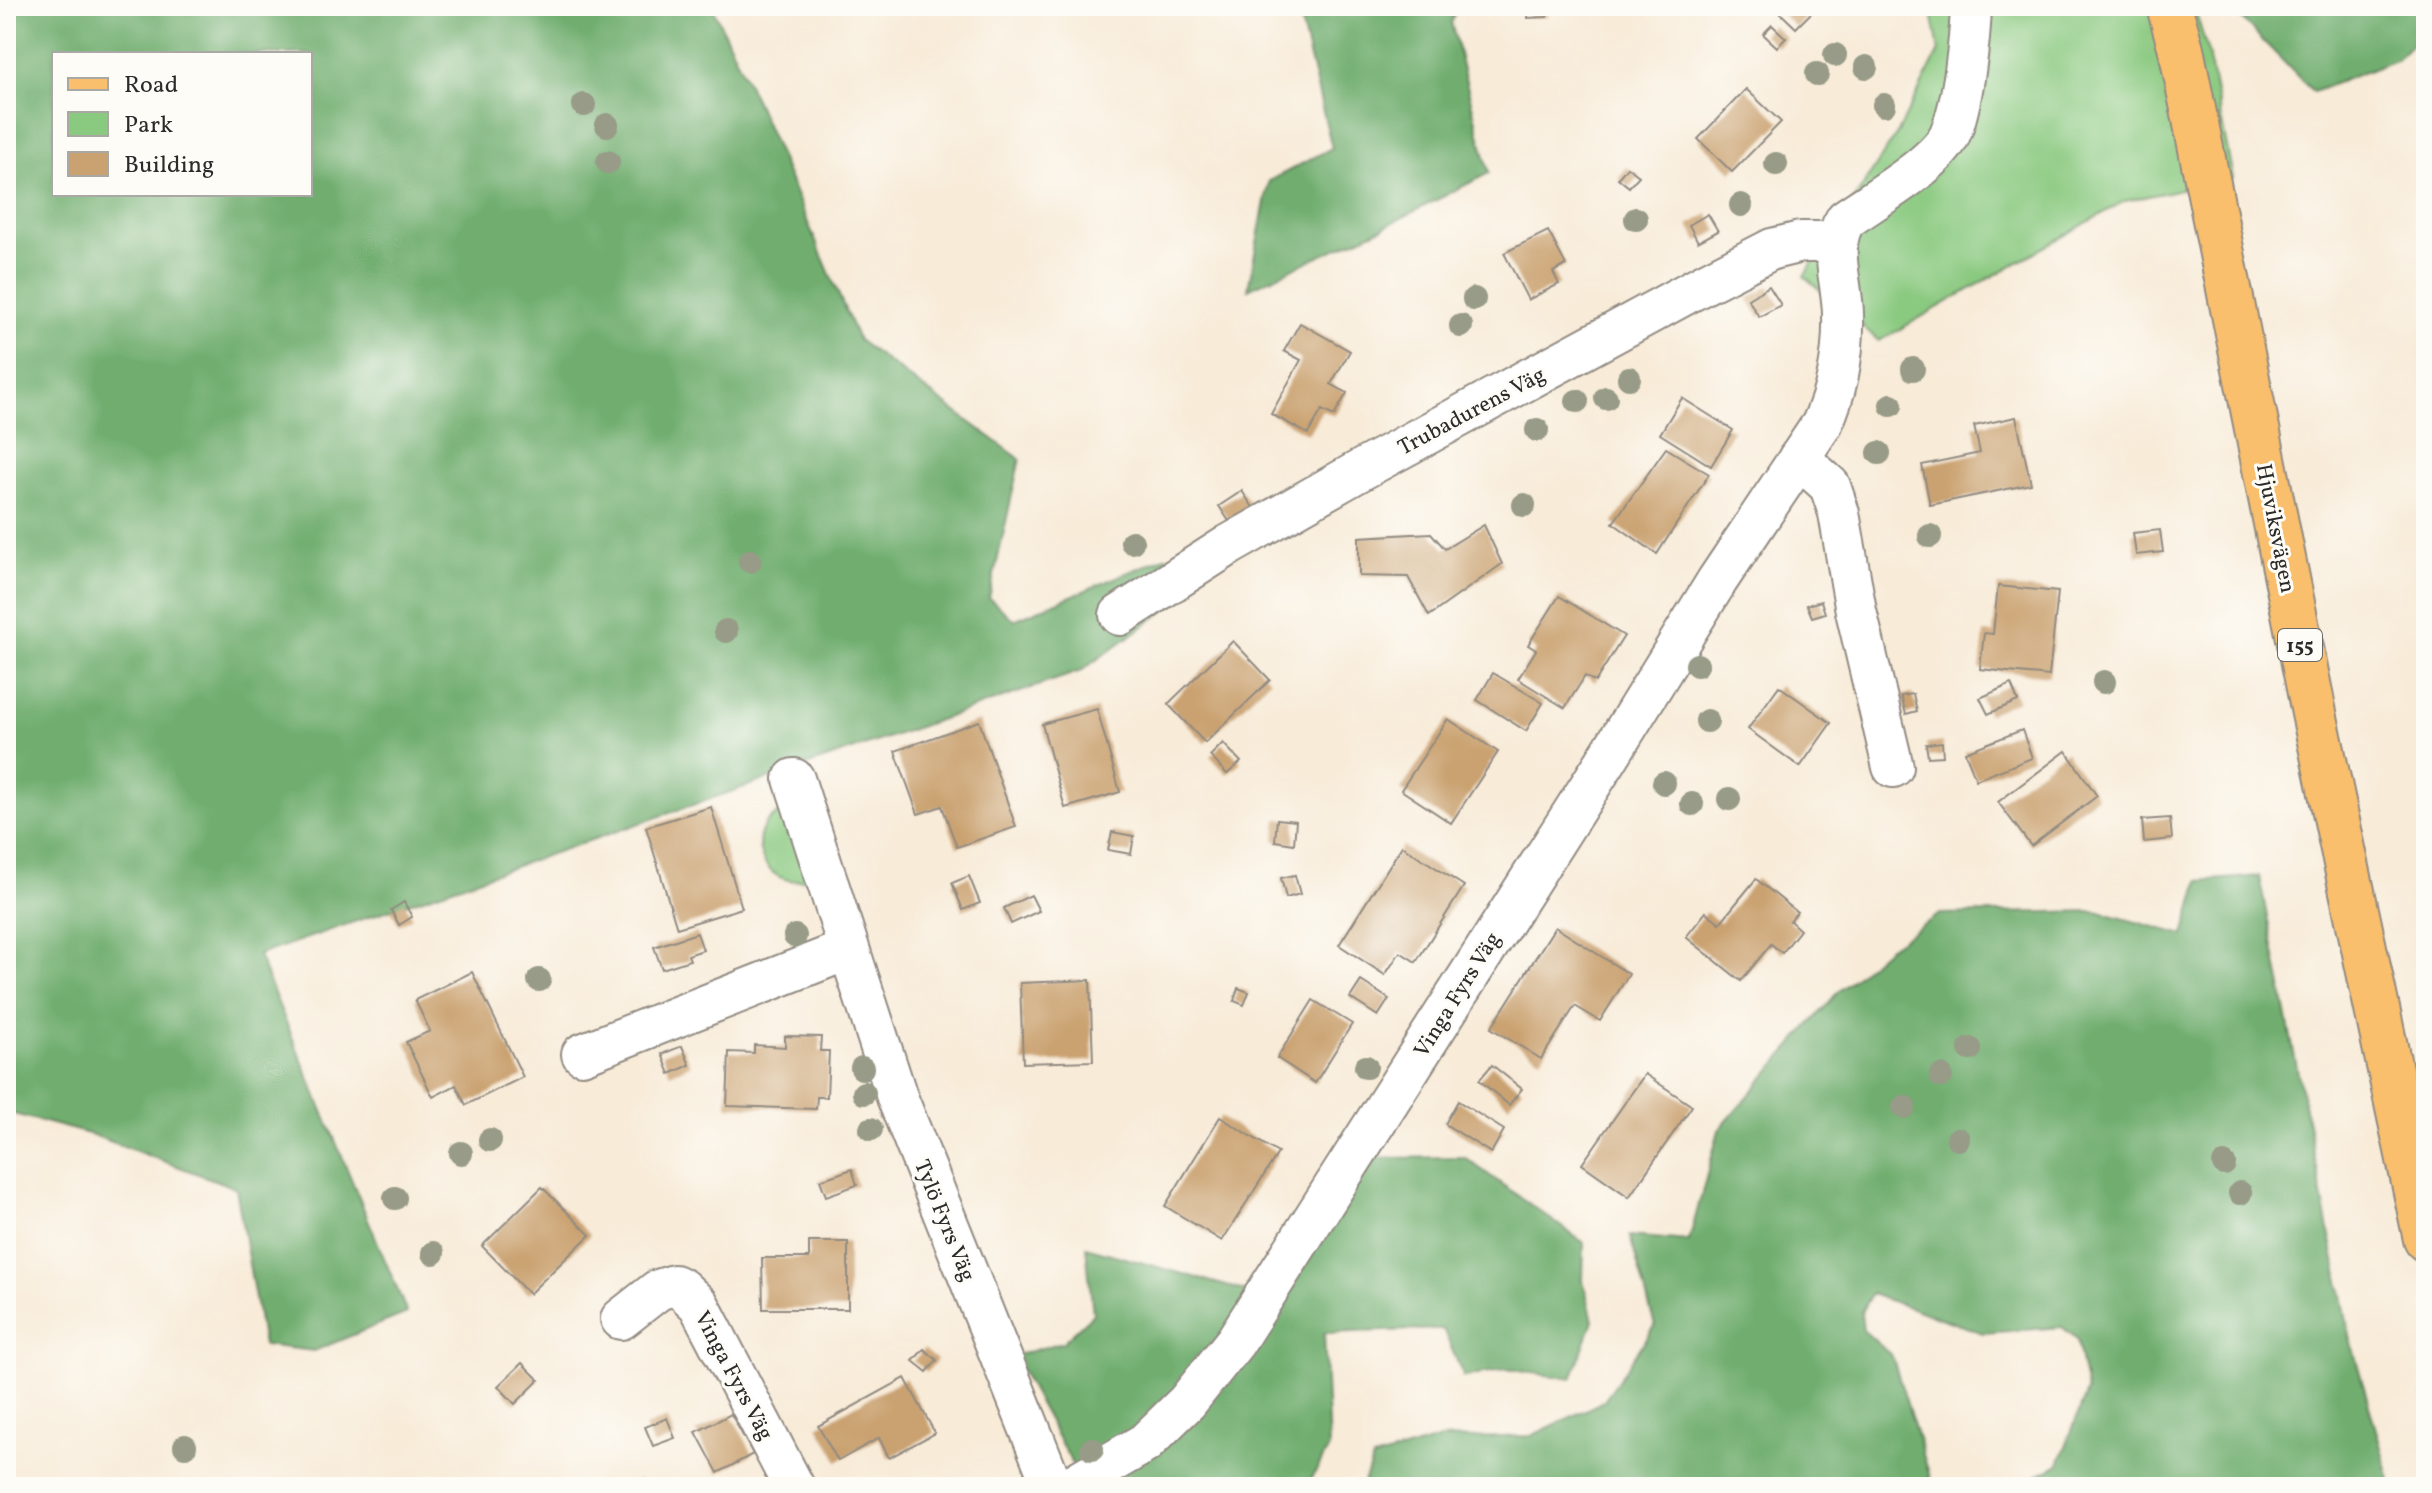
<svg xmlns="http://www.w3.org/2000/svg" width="2432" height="1493" viewBox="0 0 2432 1493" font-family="Vollkorn,serif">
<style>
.green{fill:#8ac980;stroke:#5a7a56;stroke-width:2}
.forest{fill:#6fad6e;stroke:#4d6c4c;stroke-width:2;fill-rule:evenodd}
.building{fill:#caa271}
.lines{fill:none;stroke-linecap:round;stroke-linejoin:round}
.street-casing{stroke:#928b82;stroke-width:44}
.primary-casing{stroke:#928b82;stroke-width:48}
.street{stroke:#fff;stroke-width:40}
.primary{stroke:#f9bf6d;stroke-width:44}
.tree{fill:#979b87}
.labels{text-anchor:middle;stroke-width:6;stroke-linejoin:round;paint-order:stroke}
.shield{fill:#fdfcf7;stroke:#6a6a68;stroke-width:2}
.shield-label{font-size:20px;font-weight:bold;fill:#2b2b2b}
.street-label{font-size:22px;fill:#2b2b2b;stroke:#fdfcf7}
</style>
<rect width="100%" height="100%" fill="#fdfcf7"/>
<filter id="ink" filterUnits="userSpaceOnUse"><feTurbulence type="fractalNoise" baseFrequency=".0125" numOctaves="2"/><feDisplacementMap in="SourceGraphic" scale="16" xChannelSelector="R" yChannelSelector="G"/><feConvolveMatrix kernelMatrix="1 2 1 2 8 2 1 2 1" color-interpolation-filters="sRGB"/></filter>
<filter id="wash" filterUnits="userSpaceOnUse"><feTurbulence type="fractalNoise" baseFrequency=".006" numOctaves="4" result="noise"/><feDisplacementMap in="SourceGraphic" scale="32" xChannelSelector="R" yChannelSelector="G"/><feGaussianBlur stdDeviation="1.8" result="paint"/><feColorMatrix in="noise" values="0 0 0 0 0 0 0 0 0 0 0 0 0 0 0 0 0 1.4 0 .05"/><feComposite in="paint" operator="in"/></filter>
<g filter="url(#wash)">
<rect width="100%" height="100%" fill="#f8ebd8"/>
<g class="green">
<polygon points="1931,6 2194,6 2208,53 2233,178 2125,201 1879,341 1804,276 1898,132 1939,51"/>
<path d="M784,811L808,878C764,894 737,828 784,811Z"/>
</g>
<g class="forest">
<path d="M6,6H712L759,108L858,340L1020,459L989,598L1014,620L1167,556L1192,593L1167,609L1081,671L258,955L407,1313L314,1351L263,1345L236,1188L93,1135L6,1112ZM54,54H310V194H54Z"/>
<polygon points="1297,6 1458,6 1451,22 1489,173 1384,227 1248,289 1269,181 1332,148"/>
<polygon points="2229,6 2426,6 2426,30 2396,60 2313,92"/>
<polygon points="2259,876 2351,1341 2392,1487 2015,1487 2059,1464 2087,1391 2077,1339 2062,1327 1983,1333 1871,1294 1861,1312 1863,1330 1892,1356 1932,1483 1922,1487 1362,1487 1373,1459 1441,1439 1531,1436 1604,1401 1655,1326 1630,1236 1689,1241 1719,1130 1837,993 1888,948 1940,914 2096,911 2184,935 2199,881"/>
<polygon points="1464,1157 1584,1243 1583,1281 1593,1320 1572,1379 1506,1369 1464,1377 1443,1329 1324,1333 1329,1448 1307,1487 1085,1487 1013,1356 1063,1342 1093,1314 1086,1247 1270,1298 1377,1158"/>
</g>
<g id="blocks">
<g class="building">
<polygon points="1528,6 1547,6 1547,17 1528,18"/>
<polygon points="1773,6 1818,6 1796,28"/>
<polygon points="1772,25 1786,38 1777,47 1763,34"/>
<polygon points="1746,89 1781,122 1732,172 1698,139"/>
<polygon points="1627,167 1639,176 1629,187 1618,178"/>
<polygon points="1708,214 1718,231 1698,242 1689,225"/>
<polygon points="1548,231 1566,265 1553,272 1559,284 1528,300 1504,253"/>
<polygon points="1769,286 1781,305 1759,317 1748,299"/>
<polygon points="1300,323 1350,351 1331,384 1347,393 1334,416 1322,410 1308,434 1271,414 1301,360 1284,351"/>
<polygon points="1682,398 1733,430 1711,466 1660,434"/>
<polygon points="2016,417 2031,484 1930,505 1922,465 1980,453 1974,426"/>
<polygon points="1666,448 1709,474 1657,554 1613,523"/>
<polygon points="1242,491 1254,509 1231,524 1219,506"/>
<polygon points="1484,525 1502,564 1429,616 1408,577 1359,576 1359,537 1431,533 1445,549"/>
<polygon points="2160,530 2163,552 2136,555 2133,533"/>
<polygon points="1998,586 2058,592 2049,676 1980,669 1984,633 1993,634"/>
<polygon points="1559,596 1624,636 1595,682 1585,676 1565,708 1518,679 1536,650 1528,645"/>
<polygon points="1821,601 1825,613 1812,617 1807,605"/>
<polygon points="1233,641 1270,680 1205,743 1168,704"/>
<polygon points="1493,673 1543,703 1526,731 1477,700"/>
<polygon points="2011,684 2018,701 1988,714 1980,698"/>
<polygon points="1779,686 1831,723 1800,767 1748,729"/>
<polygon points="1913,694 1917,711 1906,714 1901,696"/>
<polygon points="1097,709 1120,792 1065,808 1042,724"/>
<polygon points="1448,719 1498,752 1451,823 1401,790"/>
<polygon points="979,721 1016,827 957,847 942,806 918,814 895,751"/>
<polygon points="2022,730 2032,758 1976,780 1965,752"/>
<polygon points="1942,742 1943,756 1928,757 1926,744"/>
<polygon points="1223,743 1241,762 1227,774 1210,756"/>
<polygon points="2066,751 2097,796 2031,846 1998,802"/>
<polygon points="711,807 742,908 677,928 646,827"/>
<polygon points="2170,818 2172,839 2144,842 2142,820"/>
<polygon points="1277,819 1296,821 1294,844 1275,841"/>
<polygon points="1112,832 1134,836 1131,854 1108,850"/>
<polygon points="1402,846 1464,886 1416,962 1400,952 1385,975 1339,945"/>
<polygon points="1295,875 1300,894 1286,898 1281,878"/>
<polygon points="969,876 980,903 963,910 952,883"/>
<polygon points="1756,879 1797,912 1790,921 1800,930 1782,953 1771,944 1741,981 1686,937 1706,912 1720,923"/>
<polygon points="1031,895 1039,911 1011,924 1004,908"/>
<polygon points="404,902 412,917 399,925 391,910"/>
<polygon points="1555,927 1629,974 1600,1021 1575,1006 1541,1059 1491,1028"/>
<polygon points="697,933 703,950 688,955 690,960 662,969 654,947"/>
<polygon points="472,972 523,1077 466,1105 456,1085 433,1097 406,1042 430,1031 415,1000"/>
<polygon points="1090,980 1093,1061 1023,1063 1020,983"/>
<polygon points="1361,981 1389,999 1378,1016 1350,998"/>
<polygon points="1238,988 1249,992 1244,1005 1234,1001"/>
<polygon points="1313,1000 1352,1024 1315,1083 1277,1058"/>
<polygon points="785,1036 821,1037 820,1051 829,1051 827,1097 817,1097 816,1109 727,1106 729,1052 754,1053 754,1045 785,1047"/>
<polygon points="682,1046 690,1065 670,1074 662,1054"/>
<polygon points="1492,1065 1522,1089 1509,1105 1479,1080"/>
<polygon points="1645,1074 1692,1106 1629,1197 1582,1164"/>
<polygon points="1458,1101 1504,1130 1491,1153 1445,1124"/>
<polygon points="1220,1117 1278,1153 1222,1241 1165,1206"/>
<polygon points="852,1169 857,1185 826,1196 820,1180"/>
<polygon points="542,1187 590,1235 529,1294 482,1246"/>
<polygon points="809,1242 848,1242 848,1309 763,1309 762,1258 809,1258"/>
<polygon points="924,1349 937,1360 927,1372 913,1361"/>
<polygon points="522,1363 539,1380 515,1404 498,1386"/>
<polygon points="905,1378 935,1433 889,1458 879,1438 838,1461 818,1426"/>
<polygon points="731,1414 753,1454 718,1473 696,1432"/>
<polygon points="667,1418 675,1438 653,1446 645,1427"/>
<polygon points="636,1480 668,1485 668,1487 635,1487"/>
</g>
</g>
</g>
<g filter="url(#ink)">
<use href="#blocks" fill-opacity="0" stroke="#928b82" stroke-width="2"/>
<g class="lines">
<defs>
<g id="street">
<polyline points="1799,458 1830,486 1839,513 1856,611 1893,767"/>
<polyline points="1120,615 1229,545 1359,471 1704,284 1772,249 1801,242 1835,242"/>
<polyline points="794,779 897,1097 1053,1487"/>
<polyline points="582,1054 849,949"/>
<polyline points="621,1319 658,1290 674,1285 682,1289 699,1305 794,1487"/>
<path d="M1069,1487L1145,1443L1187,1402L1235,1342L1606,761L1717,581L1822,424C1838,389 1844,354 1843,315C1843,283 1827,247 1846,219C1873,200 1938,163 1950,134C1963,104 1970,39 1971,6"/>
</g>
<polyline id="primary" points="2169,6 2181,49 2314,713 2426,1239"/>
</defs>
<use href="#street" class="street-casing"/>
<use href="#primary" class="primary-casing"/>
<use href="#street" class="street"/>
<use href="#primary" class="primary"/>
</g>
<g class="tree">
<circle cx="1835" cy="55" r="12"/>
<circle cx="1866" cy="67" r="12"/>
<circle cx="1817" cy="74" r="12"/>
<circle cx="584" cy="105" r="12"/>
<circle cx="1884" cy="105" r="12"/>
<circle cx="607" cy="125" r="12"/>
<circle cx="608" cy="162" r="12"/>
<circle cx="1776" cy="164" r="12"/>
<circle cx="1741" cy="205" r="12"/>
<circle cx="1636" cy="219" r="12"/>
<circle cx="1474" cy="299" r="12"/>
<circle cx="1461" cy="326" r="12"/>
<circle cx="1913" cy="369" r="12"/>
<circle cx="1629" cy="378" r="12"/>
<circle cx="1606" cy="398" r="12"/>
<circle cx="1577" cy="401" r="12"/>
<circle cx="1891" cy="405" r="12"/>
<circle cx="1537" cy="430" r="12"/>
<circle cx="1879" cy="453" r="12"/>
<circle cx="1524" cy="505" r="12"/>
<circle cx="1930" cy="536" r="12"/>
<circle cx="1132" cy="542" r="12"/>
<circle cx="750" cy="561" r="12"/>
<circle cx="726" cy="631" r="12"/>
<circle cx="1697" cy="665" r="12"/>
<circle cx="2104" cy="682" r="12"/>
<circle cx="1707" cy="721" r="12"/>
<circle cx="1664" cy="783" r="12"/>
<circle cx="1729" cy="799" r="12"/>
<circle cx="1692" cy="804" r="12"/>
<circle cx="795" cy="936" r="12"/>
<circle cx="539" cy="980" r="12"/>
<circle cx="1970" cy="1049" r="12"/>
<circle cx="1366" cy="1067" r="12"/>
<circle cx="862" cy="1068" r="12"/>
<circle cx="1941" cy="1076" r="12"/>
<circle cx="864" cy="1093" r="12"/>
<circle cx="1904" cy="1107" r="12"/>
<circle cx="871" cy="1129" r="12"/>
<circle cx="1958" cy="1139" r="12"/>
<circle cx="490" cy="1140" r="12"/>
<circle cx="461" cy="1153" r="12"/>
<circle cx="2224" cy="1164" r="12"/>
<circle cx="2240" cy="1193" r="12"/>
<circle cx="395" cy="1198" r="12"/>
<circle cx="433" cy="1253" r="12"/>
<circle cx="185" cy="1446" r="12"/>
<circle cx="1092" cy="1449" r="12"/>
</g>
</g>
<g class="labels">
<rect class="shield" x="2278" y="629" width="44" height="32" rx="6"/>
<g class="shield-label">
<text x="2300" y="652">155</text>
</g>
<g class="street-label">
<text transform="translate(1471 410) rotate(-28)" y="8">Trubadurens Väg</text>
<text transform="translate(2277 528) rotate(79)" y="8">Hjuviksvägen</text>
<text transform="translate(1456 994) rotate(-58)" y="8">Vinga Fyrs Väg</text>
<text transform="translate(946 1220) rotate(68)" y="8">Tylö Fyrs Väg</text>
<text transform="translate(735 1375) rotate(62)" y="8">Vinga Fyrs Väg</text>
</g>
</g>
<rect width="2432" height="1493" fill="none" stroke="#fdfcf7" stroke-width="32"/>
<rect x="52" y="52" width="260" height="144" fill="#fdfcf7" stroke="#a9a8a5" stroke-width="2"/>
<rect x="68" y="78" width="40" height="12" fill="#f9bf6d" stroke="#a9a8a5" stroke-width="2"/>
<text x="124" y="92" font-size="24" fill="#2b2b2b">Road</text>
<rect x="68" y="112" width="40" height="24" fill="#8ac980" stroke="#a9a8a5" stroke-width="2"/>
<text x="124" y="132" font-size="24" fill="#2b2b2b">Park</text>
<rect x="68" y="152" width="40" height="24" fill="#caa271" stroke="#a9a8a5" stroke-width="2"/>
<text x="124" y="172" font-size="24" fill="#2b2b2b">Building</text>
</svg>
